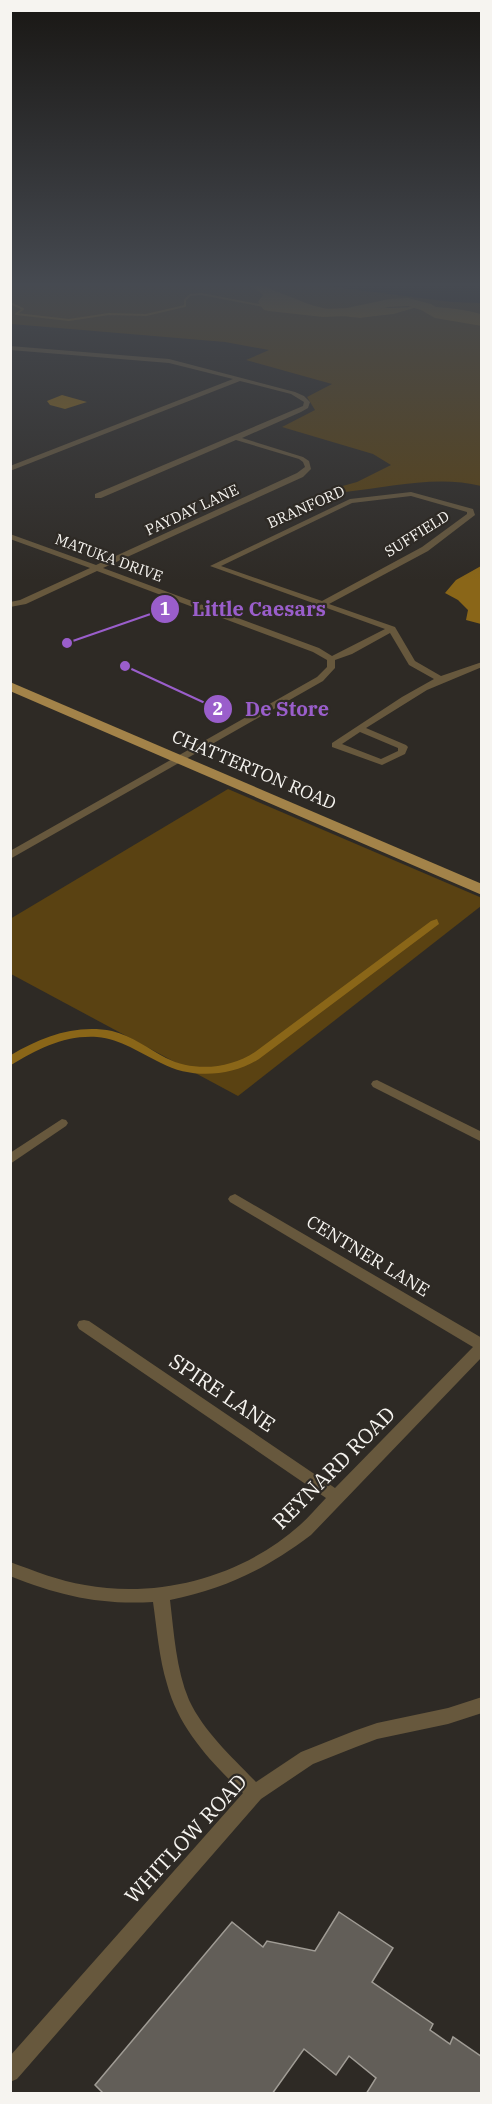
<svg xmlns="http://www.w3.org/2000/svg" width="492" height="2104" viewBox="0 0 492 2104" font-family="'IBM Plex Serif',serif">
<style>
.green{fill:#5a4212}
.water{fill:#8a6618}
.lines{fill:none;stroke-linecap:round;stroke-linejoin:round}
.stream{stroke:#8a6618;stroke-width:2}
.river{fill:#8a6618;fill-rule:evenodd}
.building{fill:#625e58;stroke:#a09c95;stroke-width:1.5}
.minor{fill:#67583d;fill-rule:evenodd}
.primary{fill:#a38349;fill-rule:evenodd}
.labels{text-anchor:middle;stroke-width:4.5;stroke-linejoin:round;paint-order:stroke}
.far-street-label{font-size:15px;fill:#f6f4f0;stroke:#2e2a25}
.street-label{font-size:18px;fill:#f6f4f0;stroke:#2e2a25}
.near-street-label{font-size:21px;fill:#f6f4f0;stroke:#2e2a25}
.leader{fill:none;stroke:#9a5ecb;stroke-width:2}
.callout-dot{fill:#9a5ecb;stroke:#2e2a25;stroke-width:2}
.mark-label{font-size:18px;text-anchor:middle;font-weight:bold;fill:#fff}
.callout-label{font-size:20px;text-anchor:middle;font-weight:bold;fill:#9a5ecb;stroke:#2e2a25;stroke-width:4.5;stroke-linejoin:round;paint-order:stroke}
</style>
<rect width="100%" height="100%" fill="#2e2a25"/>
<g class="green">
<path d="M10,286H249L260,291L271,303L326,314L360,318L394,314L413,308L427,310L447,320L481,323V486C438,475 389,487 345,492L339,487L357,482L391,465L373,454L282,427L315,410L307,397L332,384L246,360L269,350L225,342L11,324Z"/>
<path d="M263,286H327L451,302L481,303V314C430,300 385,311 333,309C308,309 286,295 263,286Z"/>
<polygon points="228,789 482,898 481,906 238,1096 11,974 10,919"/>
</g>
<g class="water">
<path d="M249,286C279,286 303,308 334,309C384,311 432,300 481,314V323L447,320L427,310L414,308L394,314L360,318L283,310L271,303L260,291Z"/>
<polygon points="62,395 87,402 65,409 50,405 47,401"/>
<polygon points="481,566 481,624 466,620 468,610 458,600 445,593 456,580"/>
<path d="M437,919L439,924L259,1059C230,1077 191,1079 161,1063C140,1053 121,1039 97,1037C64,1035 38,1049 11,1065V1055C42,1037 75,1024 112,1031C132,1036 149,1049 166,1058C194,1072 229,1069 255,1052L431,921Z"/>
</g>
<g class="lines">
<polyline class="stream" points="10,303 23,309 16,314 69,320 109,314 146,315 185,306 185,300 190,295 201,294 269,307"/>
<path class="river" d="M252,286C262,286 270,285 276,294L271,302L273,304L323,309L347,308L389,299L408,298L431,304L444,312L482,318V326L435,318L421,310L408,306L389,307L347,316L323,317L269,311L264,310L258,302L263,295Z"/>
</g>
<polygon class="building" points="339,1912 393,1948 372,1982 433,2024 430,2030 450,2044 453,2037 482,2057 482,2094 366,2094 376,2078 349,2056 336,2075 304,2049 272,2094 104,2094 95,2085 232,1922 263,1947 267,1941 315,1951"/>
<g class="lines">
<g class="minor">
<path d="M10,346L169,359L295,392L304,396L310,402L308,408L301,412L242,438L303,457L309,461L311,469L303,477L103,568L319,648L332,656L385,629L210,566L350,499L411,492L473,509L475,515L428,551L329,604L395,627L415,661L441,676L482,662V667L427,690L366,728L406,745L408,747L405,754L382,765L332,747V743L402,697L434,679L409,665L390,633L352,654L335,660V668L323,681L10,859V851L317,677L327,667V660L313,652L97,571L26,604L10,607V602L20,600L90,568L10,539V534L96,565L297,473L305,467L303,462L299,459L236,440L101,498H95V494L303,406L304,402L291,394L240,381L10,471V466L233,379L169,363L10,350ZM411,496L467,512V514L422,547L322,601L221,566L352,503ZM360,732L398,748V751L381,759L342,744Z"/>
<polygon points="377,1080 482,1132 482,1142 373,1087 371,1084 373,1081"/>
<polygon points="62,1119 66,1120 68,1123 66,1126 10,1164 10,1153"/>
<path d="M235,1194L482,1338V1357L311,1535C264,1570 227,1588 170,1600C174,1633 176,1669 189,1700C204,1732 232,1757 256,1782L301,1752L354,1731L377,1723L448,1708L482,1697V1713L448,1724L377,1739L356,1747L313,1764L261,1799L17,2079L10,2082V2056L243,1793C211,1762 179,1729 167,1684C159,1658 157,1630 153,1602C100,1605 60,1596 10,1576V1562C35,1571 59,1581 85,1585C160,1599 243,1576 300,1525C309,1517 317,1507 326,1498L79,1329L77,1325L79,1321L84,1320L89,1321L335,1488L473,1347L230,1202L228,1199L230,1196Z"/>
</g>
<polygon class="primary" points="10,682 482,884 482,895 10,691"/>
</g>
<linearGradient id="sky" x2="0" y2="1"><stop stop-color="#191714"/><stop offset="0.49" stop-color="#464a51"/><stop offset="1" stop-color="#464a51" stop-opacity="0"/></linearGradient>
<rect width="492" height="581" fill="url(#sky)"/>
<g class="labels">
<g class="far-street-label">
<text transform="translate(306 507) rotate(-24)" y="5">BRANFORD</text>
<text transform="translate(192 510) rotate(-25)" y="5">PAYDAY LANE</text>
<text transform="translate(417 534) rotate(-32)" y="5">SUFFIELD</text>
<text transform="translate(109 558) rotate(20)" y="5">MATUKA DRIVE</text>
</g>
<g class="street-label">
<text transform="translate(254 770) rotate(23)" y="6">CHATTERTON ROAD</text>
<text transform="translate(368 1256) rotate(31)" y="6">CENTNER LANE</text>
</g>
<g class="near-street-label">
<text transform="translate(222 1393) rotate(34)" y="7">SPIRE LANE</text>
<text transform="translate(334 1468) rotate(-45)" y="7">REYNARD ROAD</text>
<text transform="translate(186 1839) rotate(-47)" y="7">WHITLOW ROAD</text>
</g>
</g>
<path class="leader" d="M67 643L165 609M125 666L218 709"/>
<g class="callout-dot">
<circle cx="67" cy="643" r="6"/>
<circle cx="125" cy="666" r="6"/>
<circle cx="165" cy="609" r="15"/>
<circle cx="218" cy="709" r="15"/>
</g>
<g class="mark-label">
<text x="165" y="615">1</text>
<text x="218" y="715">2</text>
</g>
<g class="callout-label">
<text x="259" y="616">Little Caesars</text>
<text x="287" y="716">De Store</text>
</g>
<rect width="492" height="2104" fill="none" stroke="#f6f4f0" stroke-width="24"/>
</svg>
